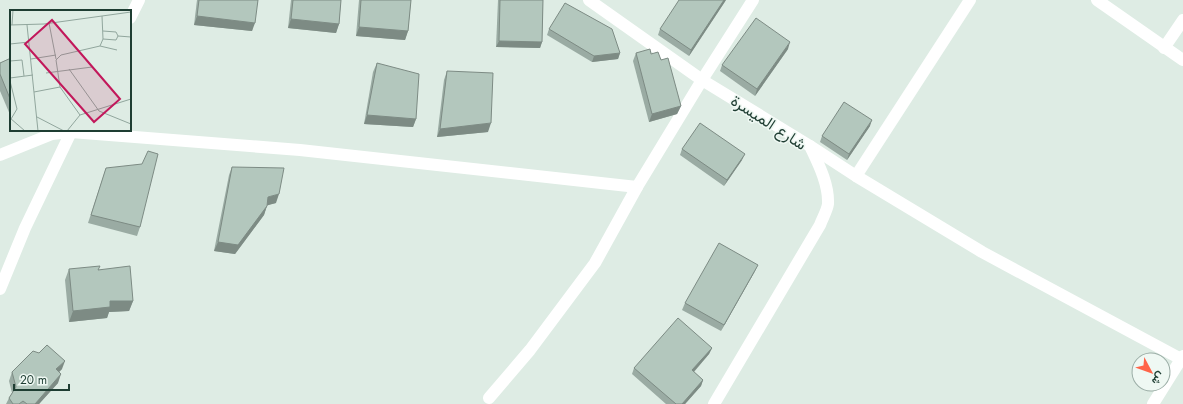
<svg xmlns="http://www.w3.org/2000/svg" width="1183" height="404" viewBox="0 0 1183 404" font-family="Jost,Vazirmatn,sans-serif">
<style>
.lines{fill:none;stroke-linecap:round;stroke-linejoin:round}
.minor{stroke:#fff;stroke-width:12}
.wall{fill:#9aaba3}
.shaded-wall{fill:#7d8b84}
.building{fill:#b3c7bd;stroke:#7d8b84}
.labels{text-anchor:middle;stroke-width:3;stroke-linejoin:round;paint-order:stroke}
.street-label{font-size:16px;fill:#1e3d32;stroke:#eff8f3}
.inset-road{fill:none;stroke:#91a69d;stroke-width:1}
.view{fill:#c2185b;fill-opacity:0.15;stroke:#c2185b;stroke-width:2}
.inset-edge{fill:none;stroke:#1e3d32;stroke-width:2}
</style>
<rect width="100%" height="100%" fill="#deece4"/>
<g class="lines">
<g class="minor">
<path d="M589,0L702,80L810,146C818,163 829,184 828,204C827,211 822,219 820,225L714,404"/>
<polyline points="1097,0 1183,60"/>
<polyline points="130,18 139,0"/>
<polyline points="1164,48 1183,20"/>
<polyline points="810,146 856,176 982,252 1181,359"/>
<polyline points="0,155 52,134 71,132 300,150 637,187"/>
<polyline points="856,176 970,0"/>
<polyline points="0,289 25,228 72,130"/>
<polyline points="489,398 530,350 595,263 637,187 702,80 753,0"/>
<polyline points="1153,404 1183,356"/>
</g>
</g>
<g class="wall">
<polygon points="197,0 258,0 252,31 194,25"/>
<polygon points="291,0 341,0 339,24 336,33 288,28"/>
<polygon points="359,0 411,0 408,31 405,40 356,36"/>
<polygon points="498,0 543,0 542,42 540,48 496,47"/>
<polygon points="726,0 689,56 658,35 660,29"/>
<polygon points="549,29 620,53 618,59 592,62 547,35"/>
<polygon points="788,49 755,96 720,71 722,65"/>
<polygon points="636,53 661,60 681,106 677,114 649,122 633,61"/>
<polygon points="11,58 11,117 0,91 0,63"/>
<polygon points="377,63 416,119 413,127 364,124 373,72"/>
<polygon points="447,71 488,132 437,137 444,80"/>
<polygon points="870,126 847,160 820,142 822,136"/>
<polygon points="682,149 742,160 724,186 680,155"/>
<polygon points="232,167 276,203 267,205 264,215 235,254 214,251 229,175"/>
<polygon points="106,168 140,227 137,236 88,223"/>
<polygon points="69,269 98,270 133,301 129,311 109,312 107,318 69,322 65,280"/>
<polygon points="755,271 721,331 682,310 685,303"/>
<polygon points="712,348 709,354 694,372 703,380 701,386 685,404 666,404 632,374 634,368"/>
<polygon points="62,369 59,372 58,383 39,404 6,404 9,398 12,393 9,381 12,372"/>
</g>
<g class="shaded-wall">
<polygon points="724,0 726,0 689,56 691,50"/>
<polygon points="197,16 255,23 252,31 194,25"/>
<polygon points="291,19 339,24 336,33 288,28"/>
<polygon points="359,27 408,31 405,40 356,36"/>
<polygon points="499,41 542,42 540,48 496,47"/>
<polygon points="790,42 788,49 755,96 757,89"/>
<polygon points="620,53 618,59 592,62 594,56"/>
<polygon points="681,106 677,114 649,122 652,114"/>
<polygon points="367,115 416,119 413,127 364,124"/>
<polygon points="872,120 870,126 847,160 849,154"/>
<polygon points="491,123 488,132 437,137 440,129"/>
<polygon points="745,154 742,160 724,186 727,180"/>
<polygon points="279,194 276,203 265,206 268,197"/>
<polygon points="267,206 264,215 235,254 214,251 218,242"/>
<polygon points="758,265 755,271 721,331 724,325"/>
<polygon points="110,301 133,301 129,311 109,312 107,318 69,322 73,311"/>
<polygon points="712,348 709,354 690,376 692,370"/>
<polygon points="65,361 62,369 53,378 56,369"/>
<polygon points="61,374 58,383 39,404 35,404"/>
<polygon points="703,380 701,386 685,404 682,404"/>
</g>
<g class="building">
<polygon points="199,0 258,0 255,23 197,16"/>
<polygon points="293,0 341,0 339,24 291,19"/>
<polygon points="361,0 411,0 408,31 359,27"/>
<polygon points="500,0 543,0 542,42 499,41"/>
<polygon points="679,0 724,0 691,50 660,29"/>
<polygon points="565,3 612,29 620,53 594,56 549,29"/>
<polygon points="756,18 790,42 757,89 722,65"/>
<polygon points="650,49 651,54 658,52 661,60 668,58 681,106 652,114 636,53"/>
<polygon points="11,58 11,101 0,74 0,63"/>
<polygon points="377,63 419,74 416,119 367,115"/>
<polygon points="447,71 493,73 491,123 440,129"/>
<polygon points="844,102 872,120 849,154 822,136"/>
<polygon points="700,123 745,154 727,180 682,149"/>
<polygon points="148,151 158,154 140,227 91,215 106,168 142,164"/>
<polygon points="232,167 284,168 279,194 268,197 267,206 238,245 218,242"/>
<polygon points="719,243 758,265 724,325 685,303"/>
<polygon points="100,266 98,270 130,266 133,301 110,301 110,307 73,311 69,269"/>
<polygon points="678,318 712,348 692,370 703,380 682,404 676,404 634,368"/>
<polygon points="47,345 65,361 56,369 61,374 35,404 27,404 23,401 19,404 13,404 9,398 16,387 12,372 33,351 39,353"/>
</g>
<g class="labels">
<g class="street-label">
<text transform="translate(769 122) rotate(33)" y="6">شارع الميسرة</text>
</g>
</g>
<g transform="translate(10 10)">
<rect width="121" height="121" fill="#deece4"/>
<path class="inset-road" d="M39,13L46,49M0,15L34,14L121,2M2,15L3,0M17,15L28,121M93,21L106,22L108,26L106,30L93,29M108,26L121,27M0,34L19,32M90,36L107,40M21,49L46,45M0,51L12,50L14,66M59,59L89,101L121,114M36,63L82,57M0,68L23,65M0,71L7,99L1,109M24,82L50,77M70,105L50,77L46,50L51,45L90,36L93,29L92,6M27,107L54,121M0,108L15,121M57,121L70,105L121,89"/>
<path class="view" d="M42,10L110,89L84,112L15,34Z"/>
<rect width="121" height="121" class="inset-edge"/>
</g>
<g transform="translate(1151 372) rotate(131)"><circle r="19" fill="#eff8f3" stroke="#9bada6"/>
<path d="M0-3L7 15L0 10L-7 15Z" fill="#ff6449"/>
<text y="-6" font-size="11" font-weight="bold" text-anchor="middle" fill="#1e3d32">ش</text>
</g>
<path d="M14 384v6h55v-6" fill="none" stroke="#1e3d32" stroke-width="2"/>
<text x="20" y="384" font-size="12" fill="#1e3d32" stroke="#eff8f3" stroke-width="3" paint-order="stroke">20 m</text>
</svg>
